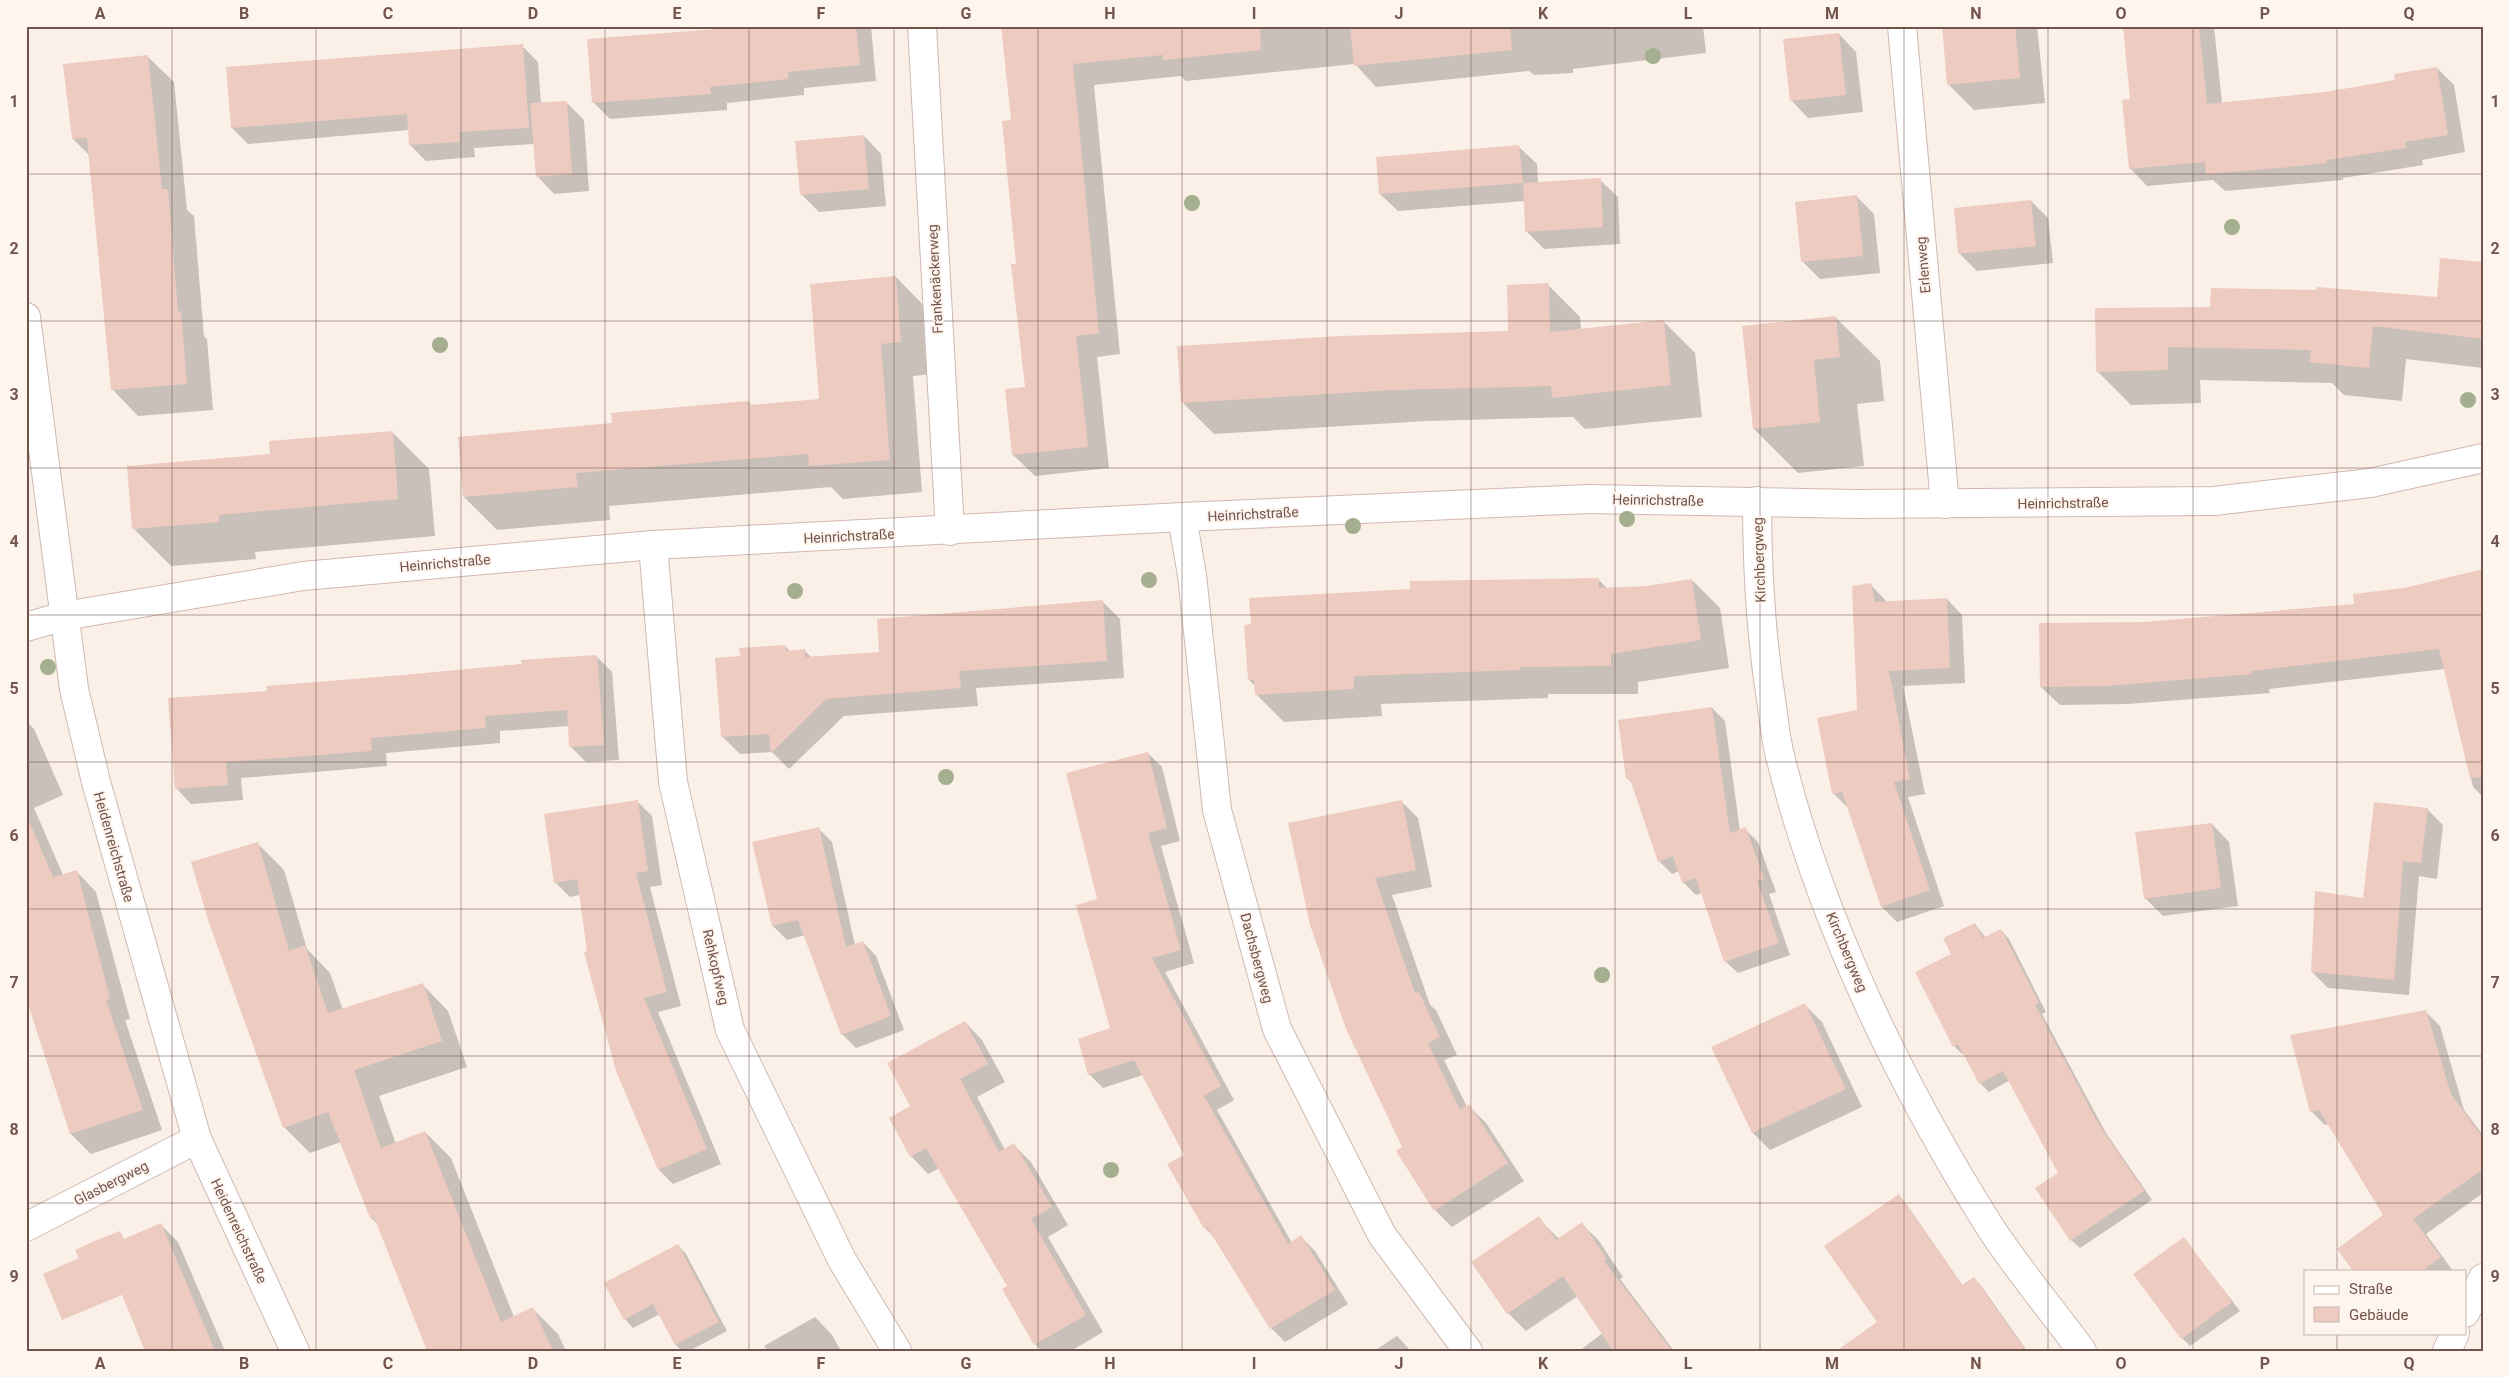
<svg xmlns="http://www.w3.org/2000/svg" width="2509" height="1377" viewBox="0 0 2509 1377" font-family="Roboto,sans-serif">
<style>
.shadow{fill:#0003}
.building{fill:#eecbc1}
.lines{fill:none;stroke-linecap:round;stroke-linejoin:round}
.street-casing{stroke:#ceb9b1;stroke-width:30}
.secondary-casing{stroke:#d1b8af;stroke-width:30}
.street{stroke:#fff;stroke-width:28}
.secondary{stroke:#fff;stroke-width:28}
.tree{fill:#a5ae8f}
.grid{fill:none;stroke:#73544d;stroke-width:1;stroke-opacity:0.55}
.labels{text-anchor:middle;stroke-width:4;stroke-linejoin:round;paint-order:stroke}
.street-label{font-size:14px;fill:#73544d;stroke:#fef5ee}
.neatline{fill:none;stroke:#73544d;stroke-width:2}
.grid-label{font-size:16px;text-anchor:middle;font-weight:bold;fill:#73544d}
</style>
<rect width="100%" height="100%" fill="#fbf0e8"/>
<g class="shadow">
<polygon points="717,26 871,26 876,81 804,88 804,95 727,103 727,110 610,119 593,102 717,30"/>
<polygon points="1002,26 1703,26 1706,53 1573,69 1573,73 1534,75 1529,71 1376,87 1355,64 1186,81 1181,76 1094,85 1120,354 1097,357 1109,468 1035,476 1013,455 1007,390 1026,388 1017,265 1012,122"/>
<polygon points="1943,26 2037,26 2045,103 1974,110 1948,84"/>
<polygon points="2124,26 2214,26 2222,103 2325,94 2396,81 2437,68 2454,85 2465,152 2422,160 2423,165 2343,178 2343,180 2225,191 2213,180 2147,186 2130,168 2132,100"/>
<polygon points="1839,34 1856,52 1863,112 1808,118 1791,100"/>
<polygon points="522,46 538,62 541,104 566,102 584,120 589,191 554,194 537,176 534,144 474,148 475,157 426,161 410,145 409,130 248,144 232,128 227,68"/>
<polygon points="147,56 174,82 187,210 194,216 204,336 207,339 213,410 138,416 112,389 90,156 73,139"/>
<polygon points="864,136 881,154 886,206 819,212 801,194"/>
<polygon points="1519,147 1537,164 1538,183 1600,180 1618,197 1620,244 1544,249 1526,231 1525,201 1398,211 1380,194"/>
<polygon points="1856,196 1874,214 1880,273 1820,279 1802,261"/>
<polygon points="2031,201 2048,218 2053,263 1977,271 1959,253"/>
<polygon points="2483,264 2483,368 2406,359 2402,401 2344,395 2332,383 2200,380 2201,403 2131,405 2097,371 2212,308 2438,299"/>
<polygon points="896,277 928,310 934,374 913,376 922,492 843,499 831,487 609,506 610,520 497,530 464,497 613,424 748,402 752,406 821,400"/>
<polygon points="1548,285 1580,317 1581,330 1663,321 1695,353 1702,417 1585,429 1573,417 1426,421 1214,434 1182,402 1510,332"/>
<polygon points="1835,317 1880,361 1884,401 1857,404 1864,466 1798,473 1754,429"/>
<polygon points="392,432 429,469 435,536 255,552 256,559 171,566 134,529 128,467 272,455"/>
<polygon points="2483,571 2483,797 2473,787 2445,669 2269,689 2270,693 2127,704 2060,705 2041,687 2144,623 2355,605 2404,590"/>
<polygon points="1598,579 1608,589 1646,588 1692,580 1720,608 1729,668 1638,682 1638,694 1548,694 1548,698 1381,704 1382,716 1284,722 1256,694 1256,687 1249,680"/>
<polygon points="1871,585 1887,602 1947,599 1962,615 1965,683 1903,686 1925,794 1908,797 1944,906 1897,922 1882,907 1849,809 1833,793 1858,711"/>
<polygon points="1102,601 1120,619 1124,678 976,688 978,706 844,716 789,769 772,752 740,754 722,736 741,657 785,646 791,652 805,651 811,657 881,653"/>
<polygon points="596,656 612,672 619,760 586,762 571,747 569,726 500,731 500,743 386,753 387,766 241,778 243,800 191,804 176,788 268,692"/>
<polygon points="1712,708 1725,721 1740,831 1745,829 1758,842 1776,892 1769,894 1790,955 1738,973 1725,961 1702,893 1696,895 1683,882 1679,871 1672,874 1659,861 1633,784 1628,779"/>
<polygon points="26,721 34,729 63,795 34,808 63,875 77,872 96,892 130,1019 125,1020 162,1130 91,1154 71,1134 26,993"/>
<polygon points="1148,753 1162,767 1180,841 1161,846 1194,963 1165,972 1234,1100 1217,1110 1292,1243 1301,1237 1315,1251 1348,1304 1285,1342 1271,1328 1218,1241 1205,1228 1185,1156 1143,1075 1103,1088 1089,1074 1112,1029 1098,900"/>
<polygon points="637,801 652,816 662,885 650,887 681,1006 658,1012 721,1164 673,1184 659,1170 617,1070 589,952 580,895 570,897 555,882"/>
<polygon points="1401,801 1418,818 1432,887 1392,895 1430,1005 1436,1010 1457,1055 1444,1060 1467,1107 1469,1106 1486,1123 1524,1181 1452,1227 1435,1210 1403,1148 1311,925"/>
<polygon points="2427,809 2443,825 2437,879 2419,876 2409,995 2328,988 2312,972"/>
<polygon points="2212,824 2229,842 2238,906 2163,916 2145,898"/>
<polygon points="818,828 832,842 855,945 863,942 876,956 904,1030 856,1048 842,1034 805,935 787,940 773,926 754,843"/>
<polygon points="258,844 284,870 307,949 330,973 343,1010 423,985 448,1011 467,1067 379,1096 396,1144 425,1132 451,1158 514,1317 533,1309 558,1334 566,1351 430,1351 379,1225 371,1218 341,1142 310,1153 284,1127"/>
<polygon points="1975,924 1986,938 2001,930 2009,939 2046,1012 2042,1014 2106,1133 2152,1200 2080,1248 2071,1240 2059,1173 2010,1080 1989,1092 1980,1083 1965,1053 1962,1054 1954,1046 1953,955"/>
<polygon points="1804,1004 1822,1022 1862,1107 1770,1150 1753,1133"/>
<polygon points="2426,1012 2440,1026 2464,1110 2483,1135 2483,1193 2426,1234 2453,1271 2354,1271 2401,1226 2329,1124 2325,1125 2311,1111"/>
<polygon points="965,1022 982,1040 1005,1082 977,1097 1005,1150 1014,1145 1031,1162 1068,1225 1048,1237 1103,1332 1071,1351 1042,1351 1035,1344 1009,1286 939,1168 928,1174 911,1156 912,1106"/>
<polygon points="1898,1196 1907,1205 1963,1286 1974,1278 1982,1287 2027,1351 1838,1351 1878,1323"/>
<polygon points="1538,1218 1559,1239 1582,1224 1599,1241 1623,1277 1620,1279 1674,1351 1579,1351 1603,1333 1578,1296 1526,1331 1508,1313 1473,1262"/>
<polygon points="160,1224 178,1242 225,1351 147,1351"/>
<polygon points="2184,1239 2240,1311 2190,1346 2182,1338"/>
<polygon points="678,1245 686,1254 727,1331 689,1351 682,1351 676,1345 660,1314 633,1328 625,1319"/>
<polygon points="815,1317 832,1335 841,1351 767,1351 764,1346"/>
<polygon points="1397,1336 1411,1351 1374,1351"/>
</g>
<g class="building">
<polygon points="716,26 856,26 860,65 788,72 788,79 710,87 711,94 592,103 587,39 716,29"/>
<polygon points="1001,26 1260,26 1261,50 1163,60 1163,55 1073,64 1099,333 1076,336 1088,447 1012,455 1005,389 1025,387 1011,264 1016,264 1002,121 1011,120"/>
<polygon points="1350,26 1510,26 1512,50 1354,66"/>
<polygon points="1942,26 2015,26 2020,78 1947,85"/>
<polygon points="2123,26 2199,26 2207,104 2325,92 2395,80 2394,74 2437,67 2448,135 2405,142 2406,148 2326,160 2327,163 2280,168 2206,174 2205,162 2129,169 2122,100 2130,99"/>
<polygon points="1839,33 1846,95 1790,101 1783,39"/>
<polygon points="523,44 529,128 459,132 460,142 409,145 407,114 231,128 226,67"/>
<polygon points="148,55 162,189 168,189 178,312 181,311 187,384 111,390 87,138 72,139 63,64"/>
<polygon points="567,101 572,174 536,177 530,103"/>
<polygon points="864,135 869,189 800,195 795,141"/>
<polygon points="1519,145 1523,183 1379,194 1376,157"/>
<polygon points="1601,178 1603,227 1525,232 1523,183"/>
<polygon points="1857,195 1863,256 1801,262 1795,202"/>
<polygon points="2031,200 2036,246 1958,254 1954,208"/>
<polygon points="2440,258 2483,262 2483,339 2373,326 2369,368 2309,362 2311,350 2168,347 2168,370 2096,372 2095,308 2210,307 2211,288 2316,290 2317,287 2437,297"/>
<polygon points="896,276 901,342 881,344 890,460 809,466 808,454 576,473 578,487 463,497 458,437 612,423 611,413 748,401 749,405 819,399 810,284"/>
<polygon points="1549,283 1550,332 1664,320 1671,385 1552,398 1551,386 1394,390 1181,403 1177,346 1340,336 1508,331 1507,285"/>
<polygon points="1836,316 1840,357 1814,360 1820,422 1753,429 1742,326"/>
<polygon points="393,431 398,499 219,515 219,522 132,529 127,466 270,454 269,441"/>
<polygon points="2483,569 2483,777 2470,778 2439,649 2251,671 2252,674 2107,686 2040,687 2039,623 2144,622 2354,604 2353,594 2404,588"/>
<polygon points="1599,578 1599,588 1646,586 1692,579 1701,640 1611,654 1611,666 1520,667 1520,670 1354,676 1354,689 1255,695 1254,680 1248,680 1244,625 1251,624 1249,598 1410,589 1410,581"/>
<polygon points="1871,583 1875,602 1947,598 1950,668 1889,671 1910,779 1894,782 1930,890 1881,907 1842,792 1832,794 1817,718 1857,710 1852,586"/>
<polygon points="1103,600 1107,661 959,671 961,688 826,699 771,753 769,734 721,737 715,658 740,656 739,648 785,645 786,651 805,649 805,657 879,652 877,619"/>
<polygon points="597,655 604,745 569,747 567,710 485,716 486,728 371,738 372,751 226,762 228,785 175,789 168,698 267,691 266,686 403,675 522,664 521,660"/>
<polygon points="1712,707 1730,833 1746,827 1764,879 1757,881 1779,943 1724,962 1696,878 1682,883 1673,856 1658,862 1630,779 1626,779 1618,720"/>
<polygon points="1148,752 1167,828 1148,833 1181,950 1152,958 1221,1086 1204,1096 1288,1244 1301,1235 1335,1290 1270,1329 1207,1227 1204,1229 1167,1164 1184,1155 1134,1060 1088,1075 1078,1039 1110,1028 1076,905 1097,899 1066,773"/>
<polygon points="638,800 648,871 636,873 667,992 644,998 707,1149 658,1170 616,1071 584,952 587,951 577,879 554,883 544,814"/>
<polygon points="1402,800 1416,870 1375,878 1415,993 1419,992 1440,1037 1428,1043 1460,1110 1469,1104 1508,1163 1434,1211 1396,1151 1402,1147 1346,1029 1310,925 1288,823"/>
<polygon points="2374,802 2428,808 2421,863 2403,861 2394,980 2311,972 2315,891 2363,898"/>
<polygon points="26,814 53,877 77,870 110,999 106,1000 143,1110 70,1134 26,998"/>
<polygon points="2212,823 2221,888 2144,899 2135,832"/>
<polygon points="819,827 846,947 863,941 891,1016 841,1035 798,920 772,926 752,842"/>
<polygon points="258,842 289,951 305,945 328,1013 423,983 442,1041 354,1070 381,1148 425,1131 501,1322 533,1307 553,1351 427,1351 374,1217 370,1218 328,1112 283,1128 208,920 191,862"/>
<polygon points="1975,923 1983,938 2001,929 2039,1003 2035,1005 2098,1123 2144,1191 2070,1241 2035,1188 2058,1173 2003,1071 1979,1084 1958,1044 1953,1047 1915,972 1951,954 1943,938"/>
<polygon points="1805,1003 1846,1089 1752,1133 1711,1047"/>
<polygon points="2426,1010 2451,1094 2483,1138 2483,1169 2413,1219 2441,1257 2422,1271 2353,1271 2337,1249 2383,1215 2319,1110 2310,1112 2290,1035"/>
<polygon points="965,1021 988,1064 960,1079 999,1152 1014,1143 1052,1207 1031,1219 1086,1315 1034,1345 1002,1289 1007,1286 926,1148 910,1157 889,1118 910,1106 887,1063"/>
<polygon points="1899,1194 1962,1285 1974,1277 2026,1351 1836,1351 1877,1322 1824,1246"/>
<polygon points="1539,1216 1556,1240 1582,1222 1607,1259 1604,1261 1672,1351 1613,1351 1563,1276 1507,1314 1471,1262"/>
<polygon points="161,1223 215,1351 145,1351 122,1295 62,1320 43,1274 79,1258 75,1250 97,1240 120,1231 124,1239"/>
<polygon points="2184,1237 2232,1302 2181,1339 2133,1274"/>
<polygon points="678,1244 719,1322 675,1345 653,1304 624,1320 604,1283"/>
</g>
<g class="lines">
<defs>
<g id="street">
<polyline points="922,26 950,531"/>
<polyline points="1902,26 1945,504"/>
<polyline points="26,317 74,689 96,782 197,1139 295,1351"/>
<path d="M1757,501C1757,570 1761,638 1772,706C1774,723 1776,740 1780,756C1820,919 1901,1086 1990,1227C2018,1270 2052,1310 2082,1351"/>
<polyline points="1182,517 1192,575 1217,810 1277,1029 1382,1235 1468,1351"/>
<polyline points="653,545 673,782 730,1030 842,1260 897,1351"/>
<polyline points="26,1227 197,1139"/>
<polyline points="2465,1313 2483,1278"/>
<polyline points="2447,1351 2455,1333"/>
</g>
<polyline id="secondary" points="26,627 64,616 303,576 653,545 1182,517 1588,499 1858,504 2214,501 2370,483 2483,458"/>
</defs>
<use href="#street" class="street-casing"/>
<use href="#secondary" class="secondary-casing"/>
<use href="#street" class="street"/>
<use href="#secondary" class="secondary"/>
</g>
<g class="tree">
<circle cx="1653" cy="56" r="8"/>
<circle cx="1192" cy="203" r="8"/>
<circle cx="2232" cy="227" r="8"/>
<circle cx="440" cy="345" r="8"/>
<circle cx="2468" cy="400" r="8"/>
<circle cx="1627" cy="519" r="8"/>
<circle cx="1353" cy="526" r="8"/>
<circle cx="1149" cy="580" r="8"/>
<circle cx="795" cy="591" r="8"/>
<circle cx="48" cy="667" r="8"/>
<circle cx="946" cy="777" r="8"/>
<circle cx="1602" cy="975" r="8"/>
<circle cx="1111" cy="1170" r="8"/>
</g>
<path class="grid" d="M172,26V1351M316,26V1351M461,26V1351M605,26V1351M749,26V1351M894,26V1351M1038,26V1351M1182,26V1351M1327,26V1351M1471,26V1351M1615,26V1351M1760,26V1351M1904,26V1351M2048,26V1351M2193,26V1351M2337,26V1271M26,174H2483M26,321H2483M26,468H2483M26,615H2483M26,762H2483M26,909H2483M26,1056H2483M26,1203H2483M2337,1333V1351"/>
<g class="labels">
<g class="street-label">
<text transform="translate(1923 265) rotate(-95)" y="5">Erlenweg</text>
<text transform="translate(935 279) rotate(-93)" y="5">Frankenäckerweg</text>
<text transform="translate(1658 500) rotate(1)" y="5">Heinrichstraße</text>
<text transform="translate(2063 503) rotate(-1)" y="5">Heinrichstraße</text>
<text transform="translate(1253 514) rotate(-3)" y="5">Heinrichstraße</text>
<text transform="translate(849 536) rotate(-3)" y="5">Heinrichstraße</text>
<text transform="translate(1759 560) rotate(-92)" y="5">Kirchbergweg</text>
<text transform="translate(445 563) rotate(-5)" y="5">Heinrichstraße</text>
<text transform="translate(114 847) rotate(74)" y="5">Heidenreichstraße</text>
<text transform="translate(1847 952) rotate(67)" y="5">Kirchbergweg</text>
<text transform="translate(1257 958) rotate(75)" y="5">Dachsbergweg</text>
<text transform="translate(716 967) rotate(77)" y="5">Rehkopfweg</text>
<text transform="translate(111 1183) rotate(-27)" y="5">Glasbergweg</text>
<text transform="translate(239 1231) rotate(65)" y="5">Heidenreichstraße</text>
</g>
</g>
<rect width="2509" height="1377" fill="none" stroke="#fef5ee" stroke-width="55"/>
<rect x="2304" y="1270" width="162" height="65" fill="#fef5ee" stroke="#c6b5ae"/>
<rect x="2314" y="1286" width="25" height="8" fill="#ffffff" stroke="#c6b5ae"/>
<text x="2349" y="1294" font-size="15" fill="#73544d">Straße</text>
<rect x="2314" y="1307" width="25" height="15" fill="#eecbc1" stroke="#c6b5ae"/>
<text x="2349" y="1320" font-size="15" fill="#73544d">Gebäude</text>
<rect x="28" y="28" width="2454" height="1322" class="neatline"/>
<g class="grid-label">
<text x="100" y="19">A</text>
<text x="244" y="19">B</text>
<text x="388" y="19">C</text>
<text x="533" y="19">D</text>
<text x="677" y="19">E</text>
<text x="821" y="19">F</text>
<text x="966" y="19">G</text>
<text x="1110" y="19">H</text>
<text x="1254" y="19">I</text>
<text x="1399" y="19">J</text>
<text x="1543" y="19">K</text>
<text x="1688" y="19">L</text>
<text x="1832" y="19">M</text>
<text x="1976" y="19">N</text>
<text x="2121" y="19">O</text>
<text x="2265" y="19">P</text>
<text x="2409" y="19">Q</text>
<text x="14" y="107">1</text>
<text x="2495" y="107">1</text>
<text x="14" y="254">2</text>
<text x="2495" y="254">2</text>
<text x="14" y="400">3</text>
<text x="2495" y="400">3</text>
<text x="14" y="547">4</text>
<text x="2495" y="547">4</text>
<text x="14" y="694">5</text>
<text x="2495" y="694">5</text>
<text x="14" y="841">6</text>
<text x="2495" y="841">6</text>
<text x="14" y="988">7</text>
<text x="2495" y="988">7</text>
<text x="14" y="1135">8</text>
<text x="2495" y="1135">8</text>
<text x="14" y="1282">9</text>
<text x="2495" y="1282">9</text>
<text x="100" y="1369">A</text>
<text x="244" y="1369">B</text>
<text x="388" y="1369">C</text>
<text x="533" y="1369">D</text>
<text x="677" y="1369">E</text>
<text x="821" y="1369">F</text>
<text x="966" y="1369">G</text>
<text x="1110" y="1369">H</text>
<text x="1254" y="1369">I</text>
<text x="1399" y="1369">J</text>
<text x="1543" y="1369">K</text>
<text x="1688" y="1369">L</text>
<text x="1832" y="1369">M</text>
<text x="1976" y="1369">N</text>
<text x="2121" y="1369">O</text>
<text x="2265" y="1369">P</text>
<text x="2409" y="1369">Q</text>
</g>
</svg>
